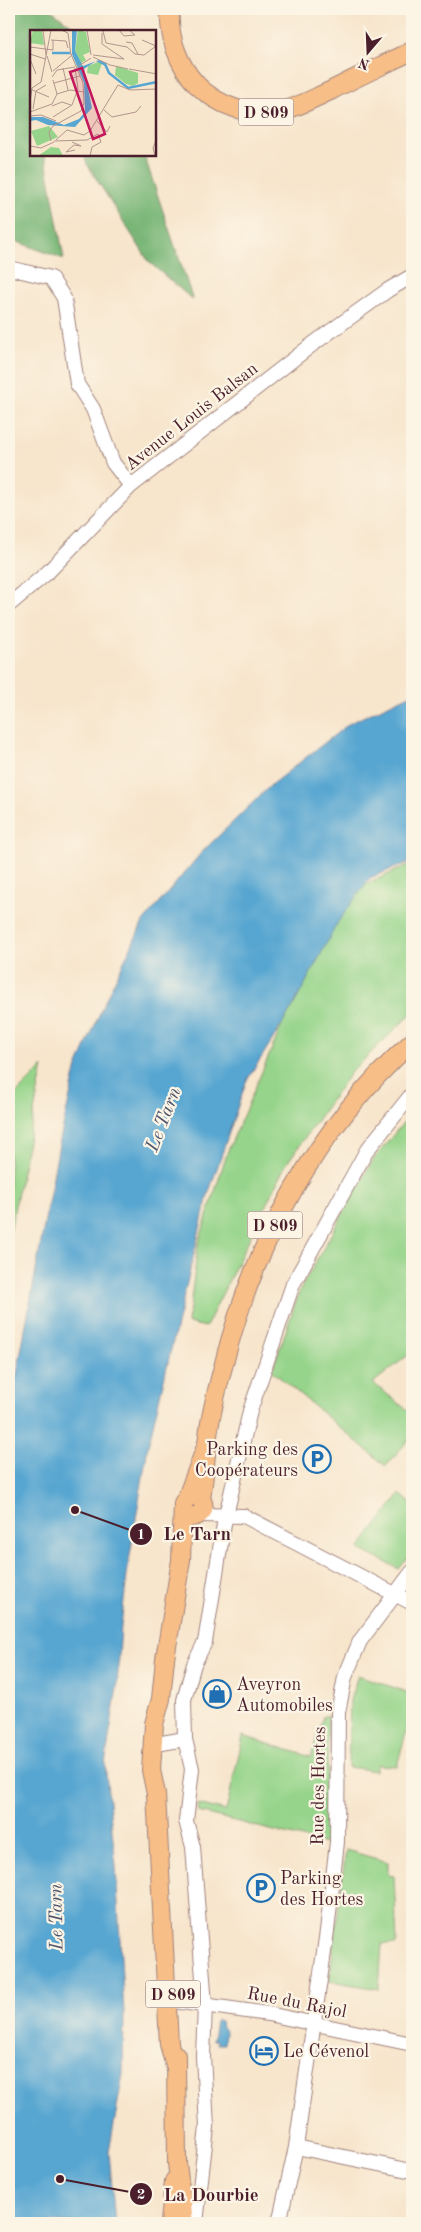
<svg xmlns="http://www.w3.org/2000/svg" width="421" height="2232" viewBox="0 0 421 2232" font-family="'Old Standard TT',serif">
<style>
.green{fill:#95d48a;stroke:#707a5a}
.forest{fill:#78b676;stroke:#616a50}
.water{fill:#57a6d1;stroke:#50627e}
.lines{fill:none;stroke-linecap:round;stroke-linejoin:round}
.minor-casing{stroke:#a0827c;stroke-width:16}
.major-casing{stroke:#a0827c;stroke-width:20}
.minor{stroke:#fff;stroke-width:14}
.major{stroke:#f7be87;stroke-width:18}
.labels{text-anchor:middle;stroke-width:4.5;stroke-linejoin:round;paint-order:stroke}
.shield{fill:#fcf5e5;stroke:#7f5f63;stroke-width:1}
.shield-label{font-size:16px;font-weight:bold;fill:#4a1f2b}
.street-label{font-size:18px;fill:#4a1f2b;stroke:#fcf5e5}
.poi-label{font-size:18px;fill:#4a1f2b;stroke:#fcf5e5;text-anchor:start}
.water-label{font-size:19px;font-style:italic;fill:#4f556d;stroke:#fcf5e5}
.inset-river{fill:none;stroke:#57a6d1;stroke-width:2.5}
.inset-road{fill:none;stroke:#b2968c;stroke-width:1}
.view{fill:#c2185b;fill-opacity:0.15;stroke:#c2185b;stroke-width:2.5}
.inset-edge{fill:none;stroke:#4a1f2b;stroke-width:2.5}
.leader{fill:none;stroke:#4a1f2b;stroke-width:2}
.callout-dot{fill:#4a1f2b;stroke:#fcf5e5;stroke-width:2}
.mark-label{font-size:15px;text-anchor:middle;font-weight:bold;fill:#fff}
.callout-label{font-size:19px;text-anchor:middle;font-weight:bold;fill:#4a1f2b;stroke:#fcf5e5;stroke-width:4.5;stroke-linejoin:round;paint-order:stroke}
</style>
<rect width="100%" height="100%" fill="#fcf5e5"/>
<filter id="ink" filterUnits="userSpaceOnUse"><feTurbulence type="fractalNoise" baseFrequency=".02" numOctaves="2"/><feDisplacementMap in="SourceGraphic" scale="10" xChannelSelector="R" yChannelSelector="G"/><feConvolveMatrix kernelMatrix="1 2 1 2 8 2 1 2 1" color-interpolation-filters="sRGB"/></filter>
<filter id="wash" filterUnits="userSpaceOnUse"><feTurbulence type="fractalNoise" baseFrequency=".0096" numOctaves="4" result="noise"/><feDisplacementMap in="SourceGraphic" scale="20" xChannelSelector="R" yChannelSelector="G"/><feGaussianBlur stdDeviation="1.12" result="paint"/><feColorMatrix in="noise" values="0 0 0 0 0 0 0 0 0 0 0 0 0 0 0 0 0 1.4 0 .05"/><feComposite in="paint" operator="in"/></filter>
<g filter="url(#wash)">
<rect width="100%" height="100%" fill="#f7e5cc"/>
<g class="green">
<polygon points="412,863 412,1013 351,1072 285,1166 206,1327 188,1323 198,1245 227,1153 324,928 367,884"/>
<polygon points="43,1067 9,1236 9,1101"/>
<polygon points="412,1112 412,1352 373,1383 412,1414 412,1436 386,1466 272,1371 300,1290 373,1160"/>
<polygon points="400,1494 412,1504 412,1553 399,1569 359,1549"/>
<polygon points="358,1675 412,1694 412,1710 397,1766 376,1765 376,1771 348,1767 350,1700"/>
<polygon points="323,1716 328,1716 326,1844 199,1812 198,1804 226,1811 243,1736 311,1757"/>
<polygon points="346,1850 388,1862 388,1875 394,1876 397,1944 382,1944 379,1989 329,1981"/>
</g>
<g class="forest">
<polygon points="9,9 50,9 79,31 31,31 31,155 45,155 64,259 15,241 9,228"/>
<polygon points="84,155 144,155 193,300 149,262 87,164"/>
</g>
<g class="water">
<polygon points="412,694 412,861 370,878 338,922 291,1010 246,1082 208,1195 148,1446 128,1567 121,1626 117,1687 105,1764 116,1867 124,2013 123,2074 109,2152 115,2223 9,2223 9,1417 59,1144 76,1070 104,1003 143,922 202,852 272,784 350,723"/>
<polygon points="216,2020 221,2021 222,2027 225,2031 224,2044 217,2044 217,2040 213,2040"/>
</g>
</g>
<g filter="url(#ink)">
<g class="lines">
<defs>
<g id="minor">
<polyline points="9,268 51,278 64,298 77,384 93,409 113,463 131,486"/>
<polyline points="9,605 48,572 131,486 313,344 388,290 412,276"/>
<polyline points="201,1515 244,1516 412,1603"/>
<polyline points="162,1743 185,1739"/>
<polyline points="174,2001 268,2014 412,2044"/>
<polyline points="296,2147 412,2171"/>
<polyline points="196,2223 207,2127 203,2056 205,2005 193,1847 186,1821 192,1769 185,1739 184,1700 194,1664 205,1642 224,1524 250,1411 293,1284 367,1150 412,1094"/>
<polyline points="279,2223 296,2147 327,1931 337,1842 338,1713 345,1677 360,1641 412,1572"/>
</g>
<g id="major">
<path d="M170,9C168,36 178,65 197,85C217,105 249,117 277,112C295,109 314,98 330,91C357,77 385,64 412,51"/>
<path d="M201,1498C204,1480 205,1463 207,1445C209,1420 216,1393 223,1367C254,1243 316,1128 412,1042"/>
<path d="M183,1510L190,1517C208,1517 208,1495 190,1496"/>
<polyline points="176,2055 177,2163 184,2223"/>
<polyline points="175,2066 169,2044 156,1794 151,1770 154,1724 161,1699 165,1659 181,1560 183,1503 187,1497 207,1444"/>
<polyline points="170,2223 174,2181"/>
</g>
</defs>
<use href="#minor" class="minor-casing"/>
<use href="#major" class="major-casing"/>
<use href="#minor" class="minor"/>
<use href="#major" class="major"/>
</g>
</g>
<defs>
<symbol id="parking-ring" viewBox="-11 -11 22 22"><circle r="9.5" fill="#fcf5e5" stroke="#1f6fb2" stroke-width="1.5"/><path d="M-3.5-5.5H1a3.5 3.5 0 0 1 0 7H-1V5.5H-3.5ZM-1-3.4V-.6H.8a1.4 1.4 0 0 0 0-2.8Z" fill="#1f6fb2"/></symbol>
<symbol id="shop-ring" viewBox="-11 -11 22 22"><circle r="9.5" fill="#fcf5e5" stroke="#1f6fb2" stroke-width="1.5"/><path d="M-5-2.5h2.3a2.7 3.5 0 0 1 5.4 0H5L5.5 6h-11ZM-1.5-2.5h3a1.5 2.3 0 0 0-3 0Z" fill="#1f6fb2"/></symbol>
<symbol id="hotel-ring" viewBox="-11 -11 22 22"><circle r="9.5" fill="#fcf5e5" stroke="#1f6fb2" stroke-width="1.5"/><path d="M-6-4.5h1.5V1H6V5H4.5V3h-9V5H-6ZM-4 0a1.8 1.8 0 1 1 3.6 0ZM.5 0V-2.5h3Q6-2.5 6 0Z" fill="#1f6fb2"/></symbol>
</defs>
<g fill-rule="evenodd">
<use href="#parking-ring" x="301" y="1443" width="32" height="32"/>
<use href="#shop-ring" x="201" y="1678" width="32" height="32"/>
<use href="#parking-ring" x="245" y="1872" width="32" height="32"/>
<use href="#hotel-ring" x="248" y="2035" width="32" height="32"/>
</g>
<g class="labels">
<g class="shield">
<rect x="238.5" y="98.5" width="55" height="27" rx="4"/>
<rect x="247.5" y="1211.5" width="55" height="27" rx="4"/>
<rect x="145.5" y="1980.5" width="55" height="27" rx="4"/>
</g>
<g class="shield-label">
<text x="266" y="118">D 809</text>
<text x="275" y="1231">D 809</text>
<text x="173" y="2000">D 809</text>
</g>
<g class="street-label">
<text transform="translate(191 416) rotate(-38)" y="6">Avenue Louis Balsan</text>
<text transform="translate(318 1786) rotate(-89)" y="6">Rue des Hortes</text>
<text transform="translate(297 2002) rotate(11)" y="6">Rue du Rajol</text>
</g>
<g class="poi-label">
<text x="298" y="1455" text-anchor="end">Parking des<tspan x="298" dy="21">Coopérateurs</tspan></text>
<text x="236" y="1690">Aveyron<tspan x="236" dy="21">Automobiles</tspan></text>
<text x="280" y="1884">Parking<tspan x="280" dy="21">des Hortes</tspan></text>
<text x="283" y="2057">Le Cévenol</text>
</g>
<g class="water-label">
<text transform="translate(162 1119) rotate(-69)" y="7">Le Tarn</text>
<text transform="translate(55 1917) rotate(-91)" y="7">Le Tarn</text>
</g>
</g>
<g transform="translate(30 30)">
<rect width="126" height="126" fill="#f7e5cc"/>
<path d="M3,0H12L14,15L0,13ZM48,0L56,2L60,22L53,25L56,30L51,33L45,21ZM68,32L72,33L68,45L57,43L58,36ZM86,36L108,43V53L103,56L96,54L85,45ZM19,96L28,107L7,116L1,101ZM21,117L29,118L33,126H0V121L1,125L8,126Z" fill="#95d48a"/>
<path d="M42,0H47L45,21L53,36L69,30L76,33L75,36L66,31L54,39L62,78L45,97L18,95L0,100L18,95L6,90L0,91V87H13L34,95L49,89L55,82L54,53L42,24Z" fill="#57a6d1"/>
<path class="inset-river" d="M22,23H40M75,34L79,43L98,58L127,52"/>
<path class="inset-road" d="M13,0L16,25M31,0L38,3L41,25M57,0L61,25M89,0L94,6L105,5L99,0M73,1L76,13L97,17L105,24L114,25L126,16L112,10M21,10L36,11L38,18M96,12L102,13L108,24M0,17L23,20V10M0,24L15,29M63,25L94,29L72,14V3M17,26L22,42M63,27L80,35L98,39M0,29L6,44M47,37L61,28M33,38L38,60M99,39L127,44M23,41L41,26M22,47L27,40L45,37M24,53L50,46M0,59L19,67M27,64L40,60L54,62M0,72L2,58L11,52L21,0M22,74L27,64L23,50M42,75L48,59L45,38M22,76L32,72L41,75M3,79L6,61L16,55M74,80L82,87L106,82L111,76M0,82L22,74M0,86L11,85L26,91M23,87L42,75M67,91L77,102L80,96M26,110L37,100L54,105L60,101L88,55L100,60L127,59M21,111L19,102L23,96L51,81L54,73L53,53L41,24M24,111L57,110L68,104L71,112L62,117L60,126M42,112L51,116L44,115L36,122L45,120M0,116L11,118L24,112M125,126L123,118L127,108"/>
<path class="view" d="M52,38L75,104L63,109L40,42Z"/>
<rect width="126" height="126" class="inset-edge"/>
</g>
<path class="leader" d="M75 1510L141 1534M60 2179L141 2194"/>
<g class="callout-dot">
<circle cx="75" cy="1510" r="5"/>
<circle cx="60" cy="2179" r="5"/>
<circle cx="141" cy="1534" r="12"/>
<circle cx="141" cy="2194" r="12"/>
</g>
<g class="mark-label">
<text x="141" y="1539">1</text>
<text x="141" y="2199">2</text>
</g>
<g class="callout-label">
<text x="197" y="1540">Le Tarn</text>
<text x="211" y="2201">La Dourbie</text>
</g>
<rect width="421" height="2232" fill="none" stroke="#fcf5e5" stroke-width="30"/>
<g transform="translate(368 52) rotate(199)" stroke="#fcf5e5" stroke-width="4" paint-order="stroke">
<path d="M0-4L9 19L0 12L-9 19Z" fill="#4a1f2b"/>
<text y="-8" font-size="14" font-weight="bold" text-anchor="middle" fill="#4a1f2b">N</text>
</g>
</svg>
